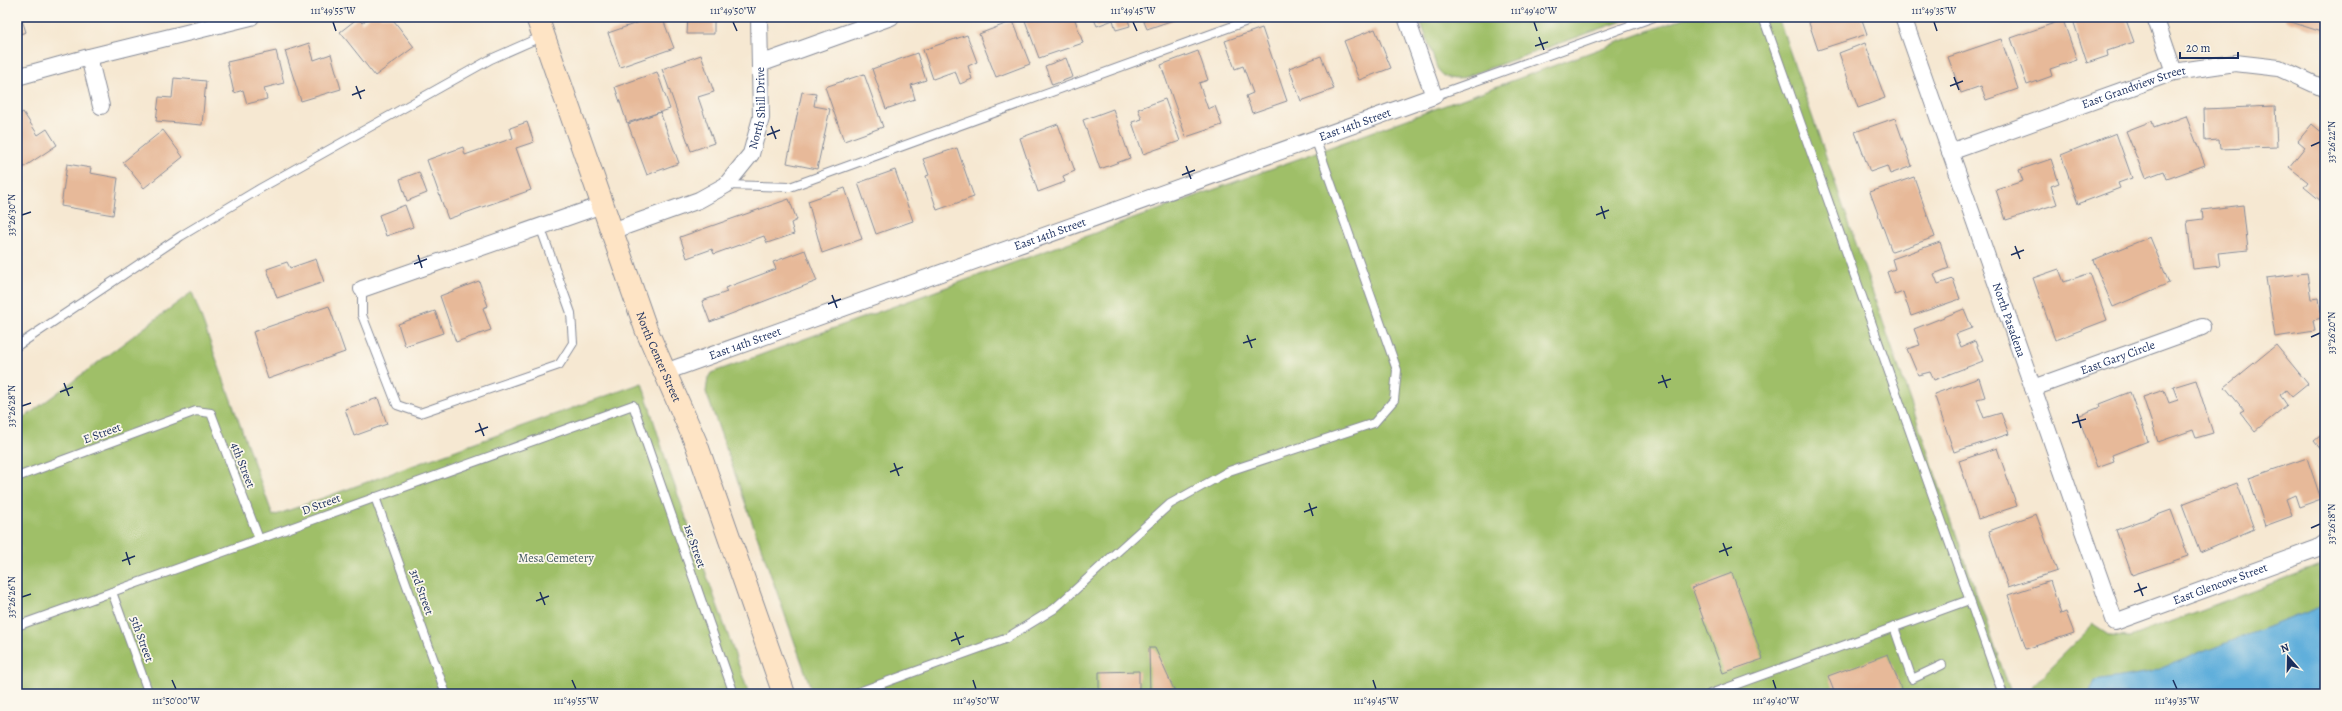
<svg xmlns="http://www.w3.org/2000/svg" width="2342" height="711" viewBox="0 0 2342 711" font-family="Alegreya,serif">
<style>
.green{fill:#9fbf67;stroke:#5d7762}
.water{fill:#61afdb;stroke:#3e6f9c}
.building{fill:#e7b999}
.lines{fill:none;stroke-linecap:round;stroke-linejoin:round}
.lane-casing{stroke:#888c98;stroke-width:10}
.street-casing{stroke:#888c98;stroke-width:18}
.secondary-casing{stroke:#888c98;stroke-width:24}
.lane{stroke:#fff;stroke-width:8}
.street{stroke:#fff;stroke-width:16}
.secondary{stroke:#fee4c5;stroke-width:22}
.ticks{fill:none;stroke:#1b2f5e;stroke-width:1.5}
.labels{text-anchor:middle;stroke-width:3.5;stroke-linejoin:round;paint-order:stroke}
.street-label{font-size:12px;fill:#1b2f5e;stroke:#fbf7ec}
.park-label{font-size:12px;fill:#435a61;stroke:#fbf7ec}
.neatline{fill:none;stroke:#1b2f5e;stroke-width:1.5}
.ticks-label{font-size:10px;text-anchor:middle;fill:#1b2f5e}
</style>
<rect width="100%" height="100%" fill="#fbf7ec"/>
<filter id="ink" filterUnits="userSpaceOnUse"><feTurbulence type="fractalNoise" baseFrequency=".025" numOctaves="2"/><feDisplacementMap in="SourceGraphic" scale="8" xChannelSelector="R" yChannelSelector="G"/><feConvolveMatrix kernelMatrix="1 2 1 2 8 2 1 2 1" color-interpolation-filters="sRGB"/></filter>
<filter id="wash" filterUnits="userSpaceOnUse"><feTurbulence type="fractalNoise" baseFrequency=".012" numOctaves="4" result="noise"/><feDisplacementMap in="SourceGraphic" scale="16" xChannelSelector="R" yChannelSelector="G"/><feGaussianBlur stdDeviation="0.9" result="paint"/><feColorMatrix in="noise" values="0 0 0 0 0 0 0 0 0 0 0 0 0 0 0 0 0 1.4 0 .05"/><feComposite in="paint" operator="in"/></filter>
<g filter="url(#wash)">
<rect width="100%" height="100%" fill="#f6e8d2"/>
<g class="green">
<path d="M1419,17H1634L1459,79C1448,79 1443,77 1437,68Z"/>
<polygon points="1687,17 1778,17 2011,694 813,694 706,392 708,378 711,373"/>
<polygon points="192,292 273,516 642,383 668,467 749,694 17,694 17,423"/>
<polygon points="2325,563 2325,694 2024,694 2093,625 2110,636 2130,637"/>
</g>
<polygon class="water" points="2325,605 2325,694 2089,694 2095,681 2151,672"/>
<g id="blocks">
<g class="building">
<polygon points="17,17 21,17 26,32 17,35"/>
<polygon points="370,17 391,17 414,47 375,76 340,32 358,18 362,23"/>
<polygon points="654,17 662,17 674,48 620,67 608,33"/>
<polygon points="688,17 714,17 714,34 687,34"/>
<polygon points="1028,17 1074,17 1083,43 1039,58 1024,18"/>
<polygon points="1093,17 1127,17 1130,26 1116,30 1113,20 1097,26"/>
<polygon points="1142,17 1182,17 1147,29"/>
<polygon points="1807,17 1861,17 1867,34 1818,50"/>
<polygon points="2072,17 2125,17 2134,42 2107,51 2108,56 2087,63"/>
<polygon points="2241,17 2267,17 2267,18 2241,21"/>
<polygon points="2286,17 2325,17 2325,33 2285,20"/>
<polygon points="2063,20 2077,60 2050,69 2052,76 2027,85 2011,38"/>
<polygon points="1013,21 1030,64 996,77 979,34"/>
<polygon points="1262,28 1287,101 1252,113 1246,96 1253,93 1243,66 1235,69 1225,41"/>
<polygon points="1375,29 1391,68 1359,80 1344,41"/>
<polygon points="967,35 977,62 968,66 972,79 960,84 955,71 933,79 923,50"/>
<polygon points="2001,39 2018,89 1986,100 1981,86 1961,93 1948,57"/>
<polygon points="309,43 314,60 331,54 341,89 301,101 285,51"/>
<polygon points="1865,43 1885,98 1858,108 1839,53"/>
<polygon points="276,51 284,83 264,88 267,99 247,104 243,90 234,93 227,62"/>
<polygon points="1198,51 1208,80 1199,83 1208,109 1215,106 1222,125 1186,137 1161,65"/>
<polygon points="917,53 926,80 911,85 915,99 886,109 872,69"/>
<polygon points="701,55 714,92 698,97 714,143 691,151 662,69"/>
<polygon points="1321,56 1334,89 1301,101 1289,68"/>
<polygon points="1066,58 1073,77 1052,85 1045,66"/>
<polygon points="657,72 670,109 627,123 615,87"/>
<polygon points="864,74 883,127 844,141 825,87"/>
<polygon points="174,78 206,81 202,125 156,121 159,97 172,98"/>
<polygon points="802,92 816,94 814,106 830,109 817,169 787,163"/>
<polygon points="1165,99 1180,141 1143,154 1132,122 1142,119 1138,109"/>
<polygon points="2275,106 2277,147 2220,149 2219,140 2205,141 2204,109"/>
<polygon points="1113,109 1130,158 1100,169 1083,120"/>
<polygon points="23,112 38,135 47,129 57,145 18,171 17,116"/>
<polygon points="660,112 679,163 647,175 628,124"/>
<polygon points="2186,116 2205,165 2167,179 2164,171 2145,178 2126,131 2152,121 2154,128"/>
<polygon points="1895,118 1912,166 1890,174 1887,166 1870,172 1855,132"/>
<polygon points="527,122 534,142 516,148 531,190 448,219 427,160 463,147 465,155 513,138 510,128"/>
<polygon points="1058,124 1075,171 1063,176 1065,182 1038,192 1020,138"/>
<polygon points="2312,124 2325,135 2325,196 2321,201 2304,187 2308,182 2289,167 2305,147 2298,141"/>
<polygon points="163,130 183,157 144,188 123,162"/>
<polygon points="2116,133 2132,178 2118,183 2120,188 2078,204 2061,155"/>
<polygon points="957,148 974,197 937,210 926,176 929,175 923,159"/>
<polygon points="2051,159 2059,183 2051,186 2057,204 2006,220 1996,190 2023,181 2019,170"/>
<polygon points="67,164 91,168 90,173 118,178 113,215 61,206"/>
<polygon points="895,170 913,221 876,234 858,183"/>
<polygon points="419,172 427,193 407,201 400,179"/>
<polygon points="1914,177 1935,237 1892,252 1870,192"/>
<polygon points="845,188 862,239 822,253 808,201"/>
<polygon points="789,199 797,220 791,223 794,234 767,243 764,236 714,254 712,249 687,258 680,237"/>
<polygon points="405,205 413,227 386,236 379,215"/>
<polygon points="2243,205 2248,250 2218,253 2220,266 2193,269 2187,221 2203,219 2202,210"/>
<polygon points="2150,237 2169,283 2113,307 2093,260"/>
<polygon points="1940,242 1949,268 1934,274 1938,284 1953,279 1960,299 1911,316 1903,292 1895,295 1887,272 1895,269 1892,259"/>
<polygon points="805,250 817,281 710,322 702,301 727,292 725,288 776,269 773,262"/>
<polygon points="316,259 324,282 277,298 267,269 287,262 290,268"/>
<polygon points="2059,269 2064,282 2090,273 2107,320 2055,340 2033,278"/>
<polygon points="2307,273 2311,299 2319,298 2322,318 2313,320 2315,331 2275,337 2266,278"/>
<polygon points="479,281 488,306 483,308 491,330 456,342 440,296"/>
<polygon points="329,306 345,352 268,379 253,332"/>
<polygon points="1964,309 1972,328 1956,334 1961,347 1975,341 1983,361 1934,380 1930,372 1918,375 1907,349 1920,345 1914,329"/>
<polygon points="435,311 443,333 405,346 398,324"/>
<polygon points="2276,345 2308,384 2292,397 2286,390 2280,395 2287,405 2255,431 2240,412 2244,410 2225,387"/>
<polygon points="1979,378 1985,397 1977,399 1984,418 2001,413 2009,434 1954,452 1934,394"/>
<polygon points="2196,380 2213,433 2196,438 2193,430 2158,442 2143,397 2164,390 2169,403 2178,400 2173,387"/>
<polygon points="2130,392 2148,441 2112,455 2114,461 2097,467 2078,416 2100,407 2099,404"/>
<polygon points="378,398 387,424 354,436 345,409"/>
<polygon points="2325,432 2325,455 2314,441"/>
<polygon points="1997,448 2017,506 1978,519 1959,461"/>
<polygon points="2307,458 2321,499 2299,507 2295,495 2286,499 2292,516 2265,526 2249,478"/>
<polygon points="2237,483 2254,529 2200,552 2182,504"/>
<polygon points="2171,510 2188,556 2132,575 2116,530"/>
<polygon points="2036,514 2057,571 2008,587 1989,531"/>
<polygon points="1732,573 1763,659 1723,673 1692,588"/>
<polygon points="2050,581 2061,614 2066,612 2074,633 2026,649 2008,595"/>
<polygon points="1149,648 1155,648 1176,694 1150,694"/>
<polygon points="1888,654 1903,694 1835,694 1828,676"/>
<polygon points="1139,671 1139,694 1099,694 1099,672"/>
</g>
</g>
</g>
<g filter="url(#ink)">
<use href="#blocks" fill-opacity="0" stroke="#888c98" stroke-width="1"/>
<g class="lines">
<defs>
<g id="lane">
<polyline points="1763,17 2003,694"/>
<polyline points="1434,96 1654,17"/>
<polyline points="727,185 790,187 1258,17"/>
<polyline points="362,289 362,315 397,405 420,413 559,365 573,343 571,313 540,226"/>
<polyline points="17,346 181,236 261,188 491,59 543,36"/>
<polyline points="17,477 196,411 211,413 259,539"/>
<polyline points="375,497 446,694"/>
<polyline points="112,592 149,694"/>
<polyline points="17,626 633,405 734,694"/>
<polyline points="1894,627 1912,679 1942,665"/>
<polyline points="853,694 1005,639 1054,609 1170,504 1229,471 1374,423 1394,400 1397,370 1315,138"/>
<polyline points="1710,694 1969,600"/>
</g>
<g id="street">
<path id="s1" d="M1903,17L2115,622L2318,548L2325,543"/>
<polyline points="2155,17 2174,72"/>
<polyline points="89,57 101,106"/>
<polyline points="760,64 891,17"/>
<polyline points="17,77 89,57 251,17"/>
<path id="s2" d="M1950,152L2174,72L2235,63L2279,68L2325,89"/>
<path id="s3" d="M612,231L699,200L726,185L751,154L761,118L759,17"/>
<polyline points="362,289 602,205"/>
<path id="s4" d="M665,372L1434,96L1406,17"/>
<path id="s5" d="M2033,388L2202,327"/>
</g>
<g id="secondary">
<path id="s6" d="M537,17L646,329L696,443L784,694"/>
</g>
</defs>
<use href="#lane" class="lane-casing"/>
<use href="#street" class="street-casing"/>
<use href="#secondary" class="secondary-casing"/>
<use href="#lane" class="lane"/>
<use href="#street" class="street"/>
<use href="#secondary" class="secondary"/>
</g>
</g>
<path class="ticks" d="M333,22L336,31M733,22L737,31M1133,22L1137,31M1534,22L1537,31M1934,22L1937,31M1539,37L1544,50M1535,46L1548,42M1954,77L1959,90M356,86L361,99M1950,86L1963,81M352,95L365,90M771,126L776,139M767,135L780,130M2311,146L2320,142M1186,166L1191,179M1182,175L1195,170M1601,206L1605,219M22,215L31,212M1596,215L1609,210M2015,246L2020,259M418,255L422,268M2011,255L2024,250M414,264L427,259M832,295L837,308M828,304L841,299M1247,335L1252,348M2311,337L2320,333M1243,343L1256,339M1662,375L1667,388M64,383L69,396M1658,383L1671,379M60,392L73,387M22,406L31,403M2077,414L2081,428M479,423L484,436M2072,423L2086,419M475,432L488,427M894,463L899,476M890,472L903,467M1309,503L1313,516M1304,512L1317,507M2311,528L2320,524M1723,543L1728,556M126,552L130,565M1719,552L1732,547M122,561L135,556M2138,583L2143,596M540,592L545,605M2134,592L2147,587M22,597L31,594M536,601L549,596M955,632L960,645M951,641L964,636M172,680L176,689M572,680L576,689M973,680L976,689M1373,680L1376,689M1773,680L1776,689M2173,680L2177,689"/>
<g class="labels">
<g class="street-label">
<text dy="4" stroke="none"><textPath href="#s2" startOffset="195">East Grandview Street</textPath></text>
<text dy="4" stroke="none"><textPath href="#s3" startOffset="210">North Shill Drive</textPath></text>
<text dy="4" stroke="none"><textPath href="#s4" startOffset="733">East 14th Street</textPath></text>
<text dy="4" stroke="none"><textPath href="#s4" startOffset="409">East 14th Street</textPath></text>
<text dy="4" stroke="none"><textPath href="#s1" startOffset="321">North Pasadena</textPath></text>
<text dy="4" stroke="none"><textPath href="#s4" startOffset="85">East 14th Street</textPath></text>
<text dy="4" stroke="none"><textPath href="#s6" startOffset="361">North Center Street</textPath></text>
<text dy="4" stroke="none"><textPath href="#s5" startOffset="90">East Gary Circle</textPath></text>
<text transform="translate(102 433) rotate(-20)" y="4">E Street</text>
<text transform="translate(243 465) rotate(69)" y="4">4th Street</text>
<text transform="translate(321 504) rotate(-20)" y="4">D Street</text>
<text transform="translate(695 546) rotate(71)" y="4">1st Street</text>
<text dy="4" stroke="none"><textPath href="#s1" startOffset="753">East Glencove Street</textPath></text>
<text transform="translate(422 592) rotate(70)" y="4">3rd Street</text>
<text transform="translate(142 639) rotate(70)" y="4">5th Street</text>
</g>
<g class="park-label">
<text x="556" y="562">Mesa Cemetery</text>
</g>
</g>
<rect width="2342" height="711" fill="none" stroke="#fbf7ec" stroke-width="44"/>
<g transform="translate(2288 657) rotate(340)" stroke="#fbf7ec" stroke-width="3" paint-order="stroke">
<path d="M0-3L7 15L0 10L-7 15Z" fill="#1b2f5e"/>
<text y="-6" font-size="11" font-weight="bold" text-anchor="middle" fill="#1b2f5e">N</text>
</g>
<path d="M2180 52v6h58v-6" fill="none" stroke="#1b2f5e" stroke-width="2"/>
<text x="2186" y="52" font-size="12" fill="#1b2f5e" stroke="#fbf7ec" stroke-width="3" paint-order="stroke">20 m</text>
<rect x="22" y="22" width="2298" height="667" class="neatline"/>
<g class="ticks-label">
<text x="333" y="14">111°49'55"W</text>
<text x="733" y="14">111°49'50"W</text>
<text x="1133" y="14">111°49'45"W</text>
<text x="1534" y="14">111°49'40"W</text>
<text x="1934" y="14">111°49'35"W</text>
<text transform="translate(2331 142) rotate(-90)" y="4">33°26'22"N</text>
<text transform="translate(11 215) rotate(-90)" y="4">33°26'30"N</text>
<text transform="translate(2331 333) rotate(-90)" y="4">33°26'20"N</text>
<text transform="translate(11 406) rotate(-90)" y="4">33°26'28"N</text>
<text transform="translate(2331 524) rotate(-90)" y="4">33°26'18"N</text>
<text transform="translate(11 597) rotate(-90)" y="4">33°26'26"N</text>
<text x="176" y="704">111°50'00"W</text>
<text x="576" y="704">111°49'55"W</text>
<text x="976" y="704">111°49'50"W</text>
<text x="1376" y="704">111°49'45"W</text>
<text x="1776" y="704">111°49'40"W</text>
<text x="2177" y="704">111°49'35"W</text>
</g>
</svg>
